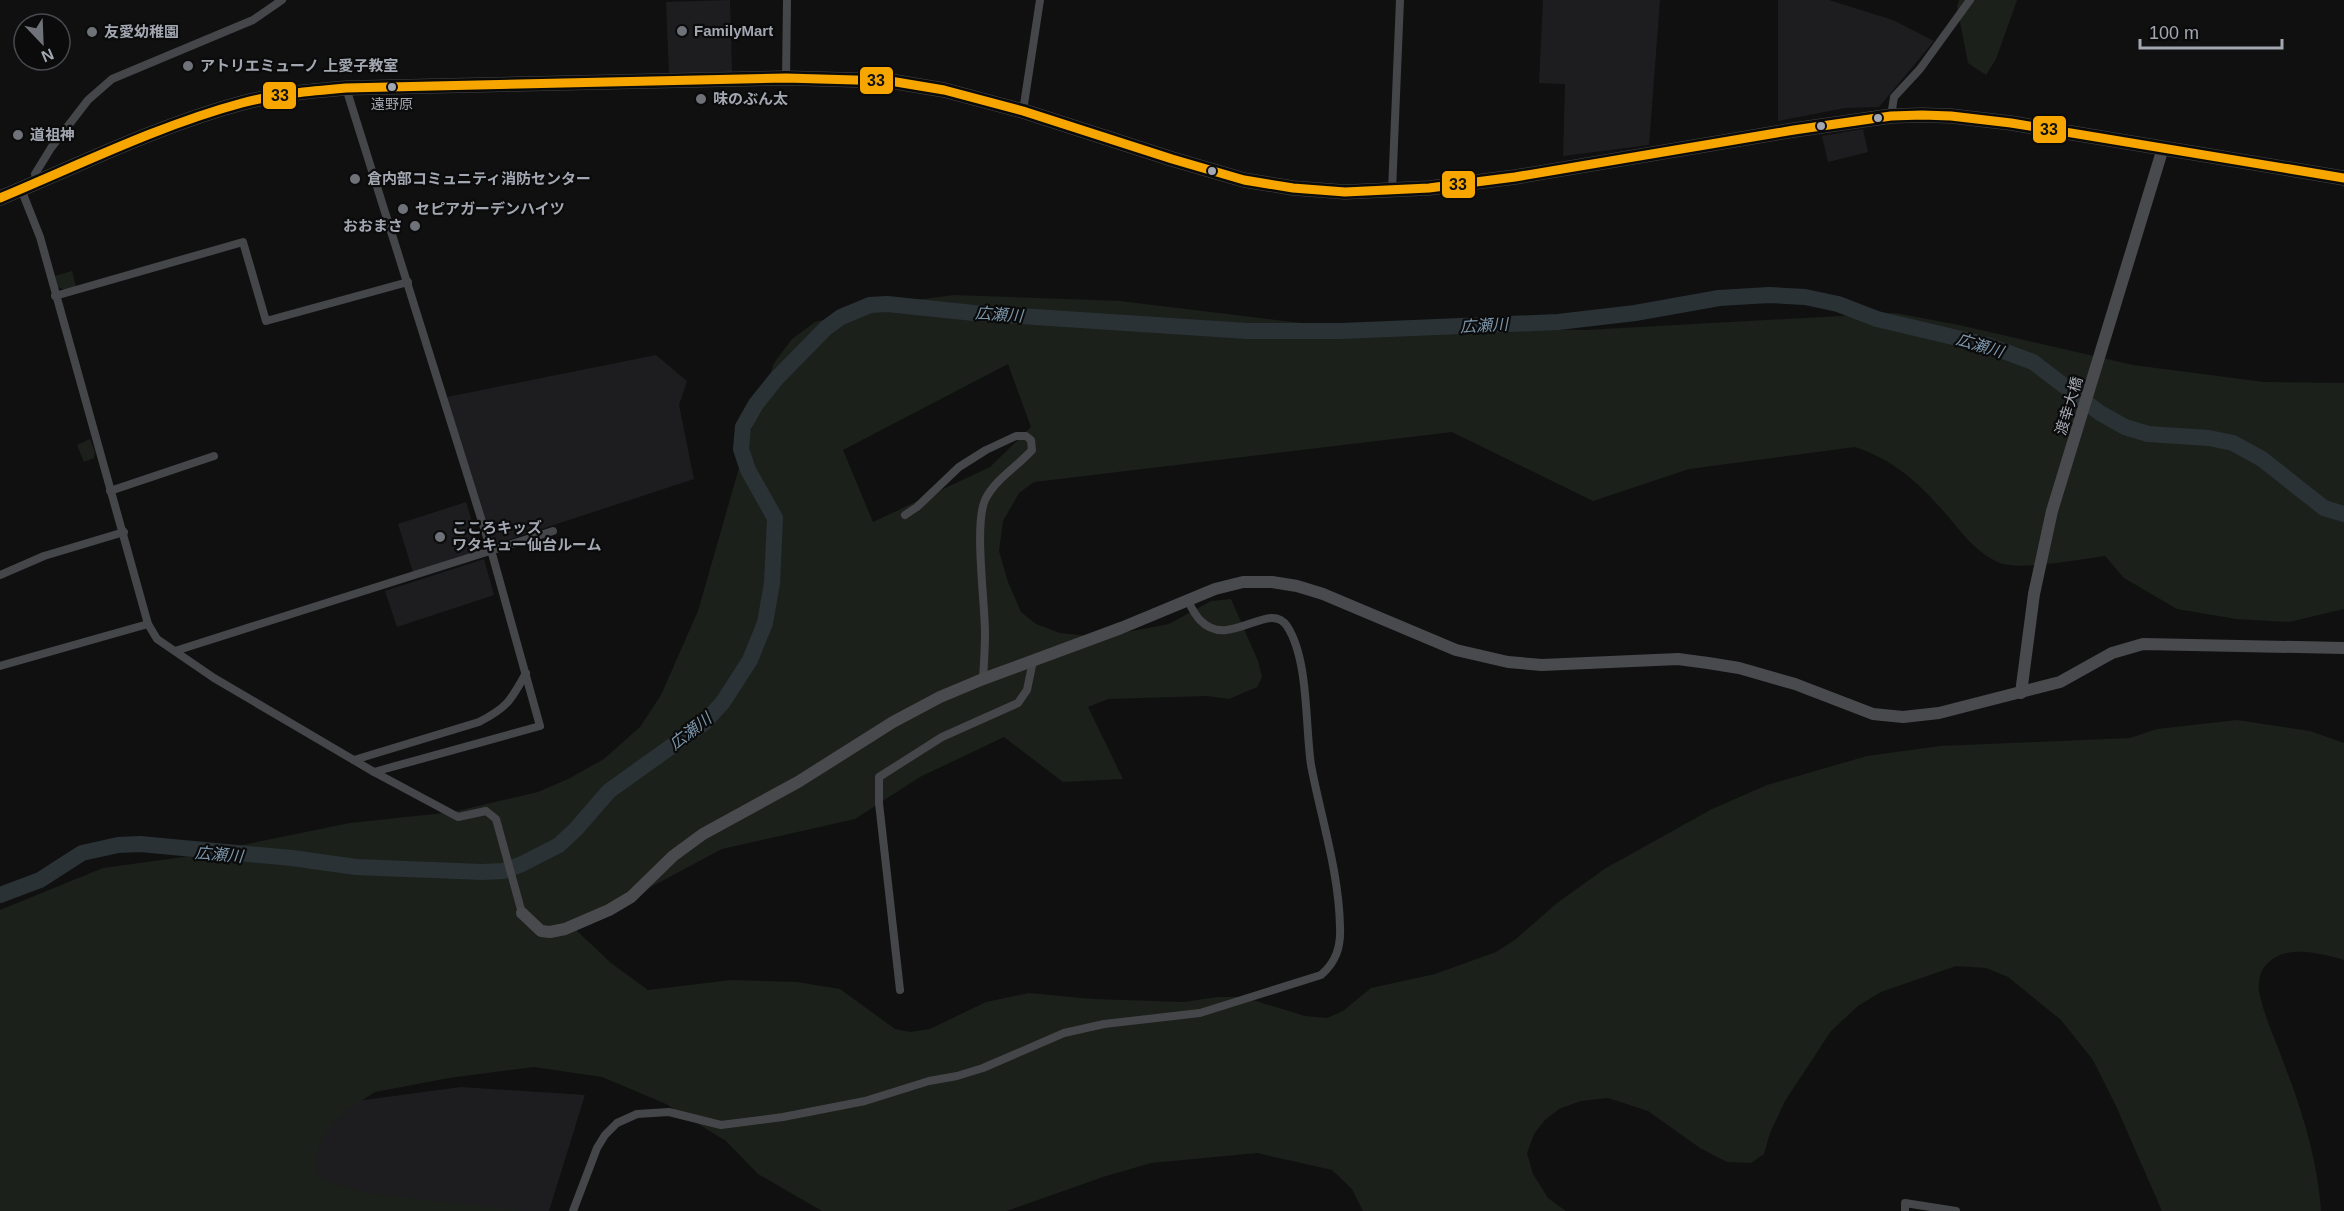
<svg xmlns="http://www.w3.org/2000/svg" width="2344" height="1211" viewBox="0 0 2344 1211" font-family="Arial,'Noto Sans JP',sans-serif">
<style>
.built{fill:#1d1d1f}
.green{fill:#1b201b;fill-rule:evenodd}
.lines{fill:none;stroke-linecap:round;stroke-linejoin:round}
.river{stroke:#2a3236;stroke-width:16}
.street{stroke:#454649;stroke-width:8}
.secondary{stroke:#494a4d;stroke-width:12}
.highway{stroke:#47484a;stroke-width:15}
.bus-1-casing{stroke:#0b0b0c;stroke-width:14}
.bus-1{stroke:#f7a600;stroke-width:9}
.poi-dot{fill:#6f7279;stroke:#0b0b0c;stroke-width:2}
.bus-dot{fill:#a2a7b1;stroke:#0b0b0c;stroke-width:2}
.labels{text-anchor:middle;stroke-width:4.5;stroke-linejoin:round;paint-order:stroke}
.bus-label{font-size:14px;fill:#a2a7b1;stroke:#0b0b0c}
.poi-label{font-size:15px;font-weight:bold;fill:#a2a7b1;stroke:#0b0b0c;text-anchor:start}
.street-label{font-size:15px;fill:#a2a7b1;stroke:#0b0b0c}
.water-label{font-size:16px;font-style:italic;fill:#7b96aa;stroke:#0b0b0c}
.line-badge{stroke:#0b0b0c;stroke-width:2}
.pale-badge-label{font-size:16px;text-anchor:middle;font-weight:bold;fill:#111}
</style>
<rect width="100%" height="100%" fill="#101011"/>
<g class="built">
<polygon points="730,0 732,72 669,74 666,2"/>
<polygon points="1543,0 1660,0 1649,145 1563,156 1565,84 1539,83"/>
<polygon points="1778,0 1829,0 1893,20 1934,41 1879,107 1845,108 1778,121"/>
<polygon points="1863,129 1868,152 1828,162 1822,136"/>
<polygon points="656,355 687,381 679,405 694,479 493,545 447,397"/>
<polygon points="466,502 481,550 413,572 398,524"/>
<polygon points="484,559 494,595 397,627 385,591"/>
<polygon points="461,1087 585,1095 549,1211 92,1211 266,1113"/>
</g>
<g class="green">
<polygon points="1959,0 2017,0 1996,59 1986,75 1968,63 1957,6"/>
<polygon points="72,271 76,287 66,290 57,287 55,276"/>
<path d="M954,295L1120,301L1326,326L1585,330L1895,313L1959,325L2133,365L2264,382L2344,383V609L2289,622L2236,619L2177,609L2124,578L2105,556C2081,559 2021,571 2000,563C1976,553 1962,533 1946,514C1919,483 1894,460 1855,447L1689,469L1593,501L1452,432L1034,482L1019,493L1003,521L999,551L1008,582L1021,612L1036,624L1060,633L1100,637L1169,624L1211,601L1231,599L1258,661L1262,677L1257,687L1229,699L1207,696L1108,699L1088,707L1123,779L1063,782L1004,737L920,777L855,819L722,849L574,928L611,963L648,990L731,980L797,982L840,989L895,1029L910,1032L930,1029L986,1002L1029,993L1093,999L1184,1002L1217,997H1243L1305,1016L1327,1018L1343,1011L1371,988L1435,974L1496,952L1516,939L1557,903L1606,868L1712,809L1767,785L1867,756L1940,746L2130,738L2157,729L2237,720L2310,731L2344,743V960C2319,953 2281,942 2263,969C2260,973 2258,985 2259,991C2264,1017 2277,1043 2286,1069C2303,1113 2318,1163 2321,1211H2162L2116,1106L2093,1060L2061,1020L2008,977L1986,968L1956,966L1881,992L1858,1006L1831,1031L1785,1101L1770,1133L1764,1154L1751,1163L1727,1162L1700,1148L1648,1111L1608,1098L1581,1101L1559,1109L1545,1120L1534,1134L1527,1153L1533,1174L1548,1198L1566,1211H1363L1352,1189L1332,1170L1257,1153L1151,1163L1103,1177L1007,1211H822L758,1174L726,1141L666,1104L602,1077L534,1067L449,1078L375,1092L341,1114L325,1133L316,1154V1171L323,1180L366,1193L524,1211H0V910L103,868L183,857L350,823L453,812L538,792L568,779L604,759L640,727L661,695L698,611L743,454L774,363L792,339L815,322L878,305ZM1008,364L1031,427L990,467L873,522L843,450Z"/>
<polygon points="90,439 95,452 94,458 84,462 77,445"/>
</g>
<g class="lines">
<polyline class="river" points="0,895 40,880 82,853 118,845 140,844 292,858 356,867 482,872 503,871 522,864 559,845 576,829 609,791 704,723 723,702 750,660 765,623 772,583 775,518 748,470 741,449 743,427 756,404 776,379 826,328 841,317 870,305 887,304 974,313 1247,331 1341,331 1558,322 1635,313 1719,298 1769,295 1805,297 1838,304 1877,319 1987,345 2033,362 2100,413 2125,427 2148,434 2209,438 2233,443 2262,459 2324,508 2344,514"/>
<g class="street">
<polyline points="786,78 787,0"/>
<polyline points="346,88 491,550 540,726 374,772"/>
<polyline points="1023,111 1040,0"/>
<polyline points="1891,116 1894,97 1920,69 1970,0"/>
<polyline points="38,182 35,174 51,148 88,100 112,79 253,20 282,0"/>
<polyline points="21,189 40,237 148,624 157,639 214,678 374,772 458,817 486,811 496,819 522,913"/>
<polyline points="1392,191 1400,0"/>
<polyline points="55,296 243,242 266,321 408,282"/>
<polyline points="110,491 214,456"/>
<path d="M905,515L917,507L959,467L986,450L1016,436H1026L1031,440L1032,450C1017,467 995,479 985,500C974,525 985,602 985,633C985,649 984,664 983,679"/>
<polyline points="0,575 44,556 124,532"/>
<polyline points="175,651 553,531"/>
<polyline points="0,666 148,624"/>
<path d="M354,760L479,722C508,707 511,700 526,673"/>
<polyline points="900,990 879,803 879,777 942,737 1018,703 1027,690 1033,661"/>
<path d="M573,1211L597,1148L605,1135L617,1123L637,1114L669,1112L721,1125L783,1117L865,1101L929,1081L957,1076L983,1068L1064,1033L1104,1024L1200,1013L1321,975C1336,962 1341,947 1340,927C1339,872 1321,818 1311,765C1305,725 1309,660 1287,626C1269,599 1229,651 1200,620C1195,615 1191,607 1188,601"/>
<polyline points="1905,1211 1905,1203 1956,1211"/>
</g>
<g class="secondary">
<polyline points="2021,693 2034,594 2052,511 2163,148"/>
<polyline points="522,913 541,931 550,932 565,929 609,910 631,897 673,856 703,834 798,782 893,722 940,697 983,679 1121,628 1215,589 1243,582 1272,582 1297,586 1323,594 1456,650 1508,662 1542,665 1678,659 1708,663 1739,668 1795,684 1873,714 1903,717 1939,713 2060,682 2112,653 2143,644 2344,648"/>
</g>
<path class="highway" d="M0,198C79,165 160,125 242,103C276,94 311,91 346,88L786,78L890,81L944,90L1023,111L1172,159L1244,180L1293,188L1345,192L1429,188L1515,177L1794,130L1891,116L1922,115L1951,116L2011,123L2344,178"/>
<defs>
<path id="bus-1" d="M0,198C79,165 160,125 242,103C276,94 311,91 346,88L786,78L890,81L944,90L1023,111L1172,159L1244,180L1293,188L1345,192L1429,188L1515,177L1794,130L1891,116L1922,115L1951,116L2011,123L2344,178"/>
</defs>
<use href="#bus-1" class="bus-1-casing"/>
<use href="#bus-1" class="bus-1"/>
</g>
<g class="poi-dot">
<circle cx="682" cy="31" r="6"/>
<circle cx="92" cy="32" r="6"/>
<circle cx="188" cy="66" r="6"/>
<circle cx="701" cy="99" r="6"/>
<circle cx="18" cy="135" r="6"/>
<circle cx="355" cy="179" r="6"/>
<circle cx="403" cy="209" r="6"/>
<circle cx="415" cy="226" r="6"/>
<circle cx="440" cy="537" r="6"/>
</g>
<g class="bus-dot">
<circle cx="392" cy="87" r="5"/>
<circle cx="1878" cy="118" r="5"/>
<circle cx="1821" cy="126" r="5"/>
<circle cx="1212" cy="171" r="5"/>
</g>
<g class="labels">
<g class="bus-label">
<text x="392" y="109">遠野原</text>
</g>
<g class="poi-label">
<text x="694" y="36">FamilyMart</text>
<text x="104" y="37">友愛幼稚園</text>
<text x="200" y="71">アトリエミューノ 上愛子教室</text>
<text x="713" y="104">味のぶん太</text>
<text x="30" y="140">道祖神</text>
<text x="367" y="184">倉内部コミュニティ消防センター</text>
<text x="415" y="214">セピアガーデンハイツ</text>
<text x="403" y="231" text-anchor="end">おおまさ</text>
<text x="452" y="533">こころキッズ<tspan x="452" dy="17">ワタキュー仙台ルーム</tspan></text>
</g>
<g class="street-label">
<text transform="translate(2069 406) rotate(-73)" y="5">渡幸大橋</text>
</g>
<g class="water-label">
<text transform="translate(999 314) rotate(4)" y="6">広瀬川</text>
<text transform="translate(1484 325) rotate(-3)" y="6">広瀬川</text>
<text transform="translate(1980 345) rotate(17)" y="6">広瀬川</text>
<text transform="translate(690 731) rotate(-38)" y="6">広瀬川</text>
<text transform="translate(219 854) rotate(5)" y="6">広瀬川</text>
</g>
</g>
<g class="line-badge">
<rect x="859" y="66" width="35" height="29" rx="6" fill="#f7a600"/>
<rect x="262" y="81" width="35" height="29" rx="6" fill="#f7a600"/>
<rect x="2032" y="115" width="35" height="29" rx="6" fill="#f7a600"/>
<rect x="1441" y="170" width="35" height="29" rx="6" fill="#f7a600"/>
</g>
<g class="pale-badge-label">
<text x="876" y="86">33</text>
<text x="280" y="101">33</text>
<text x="2049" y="135">33</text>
<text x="1458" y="190">33</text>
</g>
<g transform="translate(42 42) rotate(157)"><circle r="28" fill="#0b0b0c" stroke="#47494e" stroke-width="1.5"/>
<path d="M0-4.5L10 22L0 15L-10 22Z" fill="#6f7279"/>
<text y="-9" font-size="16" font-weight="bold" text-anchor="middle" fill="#a2a7b1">N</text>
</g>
<path d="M2140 39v9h142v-9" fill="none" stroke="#a2a7b1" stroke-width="3"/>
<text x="2149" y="39" font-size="18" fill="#a2a7b1" stroke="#0b0b0c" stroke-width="4.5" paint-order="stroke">100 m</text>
</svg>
